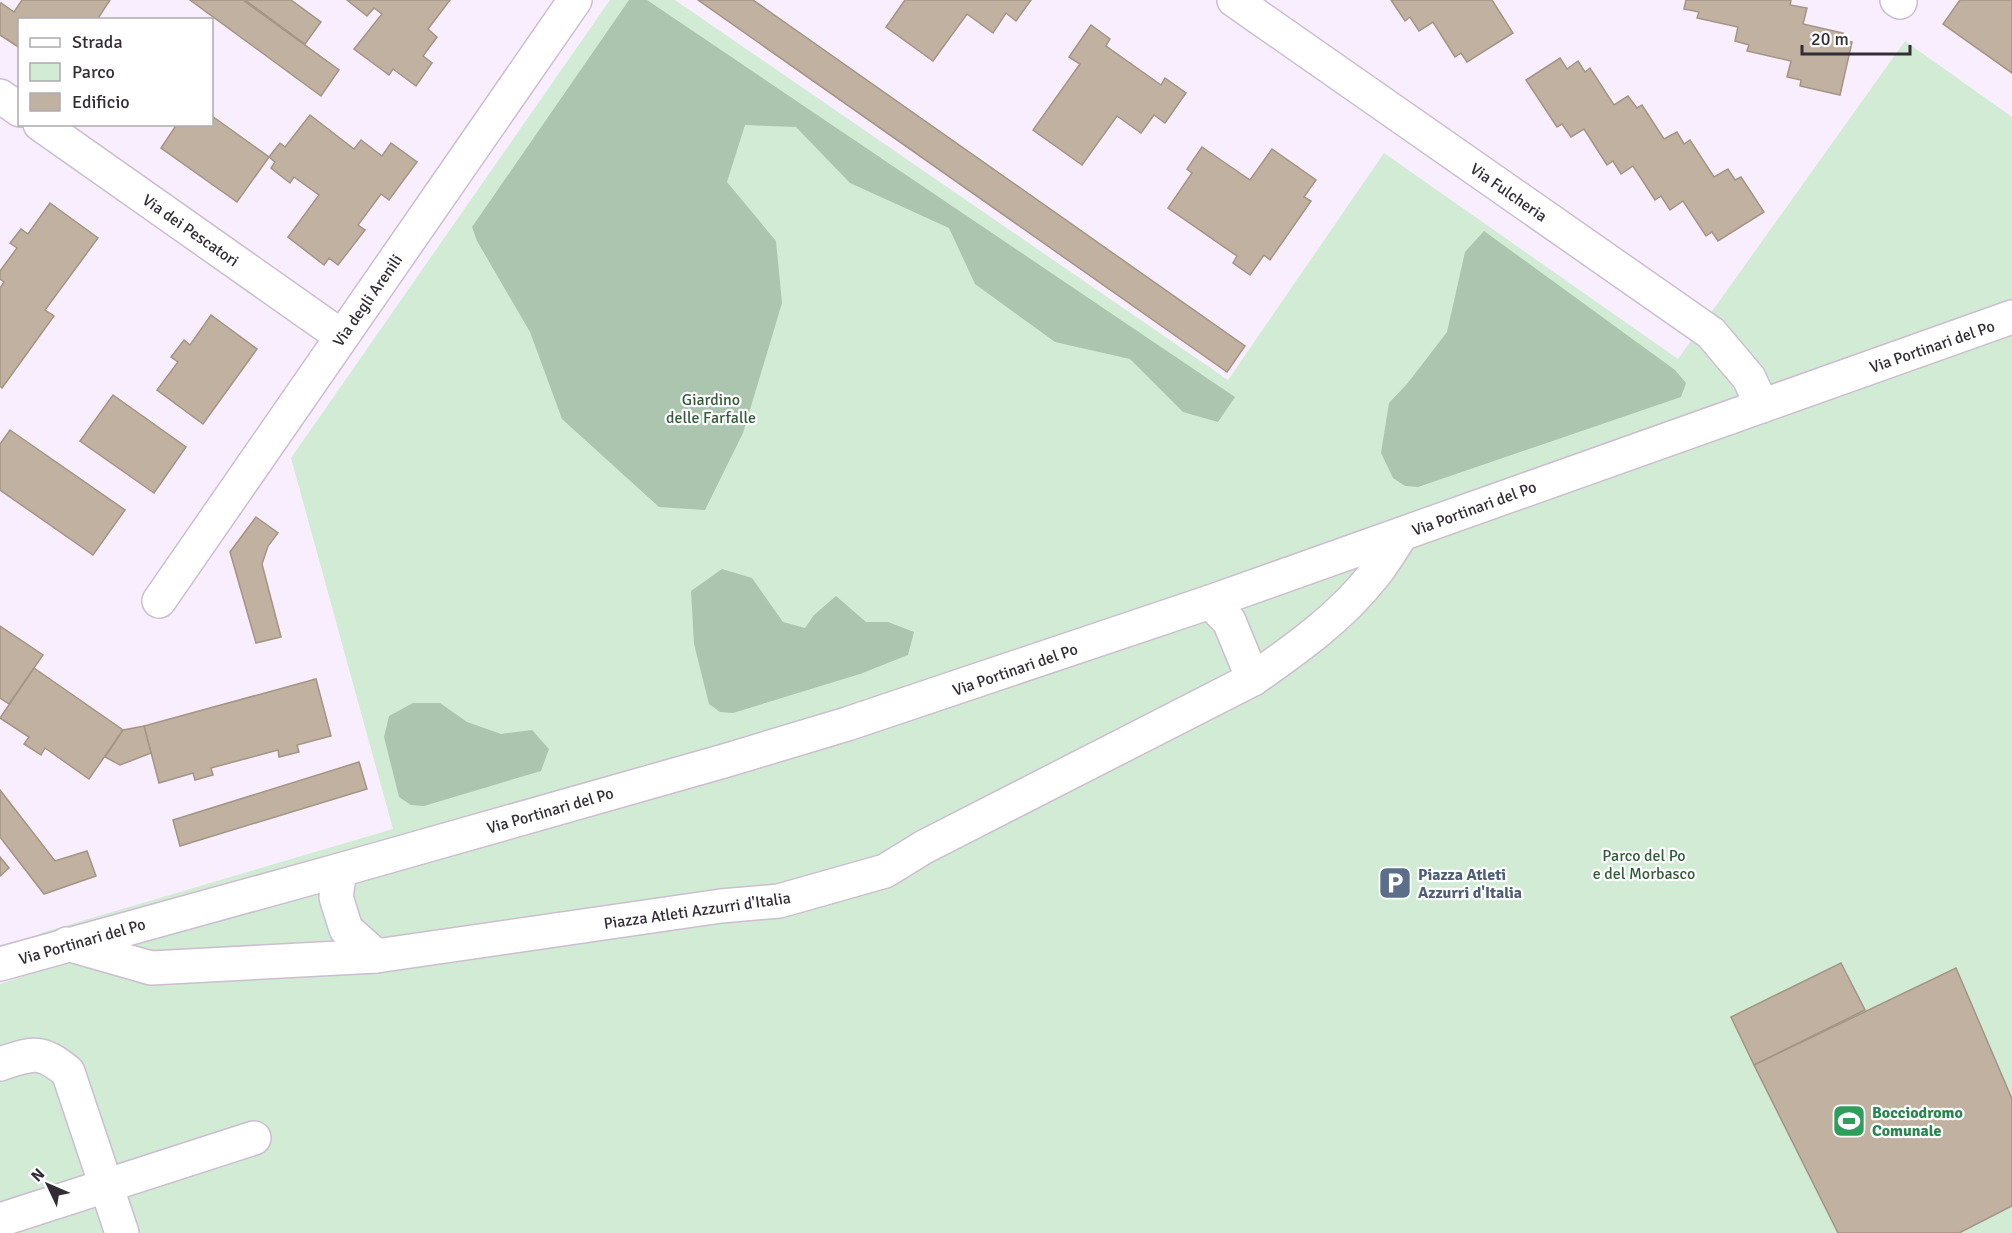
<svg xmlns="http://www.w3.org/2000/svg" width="2012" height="1233" viewBox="0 0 2012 1233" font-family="Signika,sans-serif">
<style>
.green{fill:#d1ebd5}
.forest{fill:#abc5af}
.building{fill:#c1b1a0;stroke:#a49484;stroke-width:1.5}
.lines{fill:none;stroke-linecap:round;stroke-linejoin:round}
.minor-casing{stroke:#ccbed0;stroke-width:36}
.minor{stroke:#fff;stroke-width:33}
.labels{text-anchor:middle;stroke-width:4.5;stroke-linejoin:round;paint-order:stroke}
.street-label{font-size:16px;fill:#322d34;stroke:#fff}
.park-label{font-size:16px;fill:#325b3a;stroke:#fff}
.service-label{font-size:16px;font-weight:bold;fill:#4e5e75;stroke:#fff;text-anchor:start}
.leisure-label{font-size:16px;font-weight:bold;fill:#27864d;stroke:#fff;text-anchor:start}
</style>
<rect width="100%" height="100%" fill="#f9eefd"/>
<polygon class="green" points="610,0 675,0 1228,380 1384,153 1678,359 1905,41 2012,117 2012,1233 0,1233 0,984 29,974 41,933 393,829 291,458"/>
<g class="forest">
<polygon points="629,0 647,0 1235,397 1218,422 1183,412 1130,359 1055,342 975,284 949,228 850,183 796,127 745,125 727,182 776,241 782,303 743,433 705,510 659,507 562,419 530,332 477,241 472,227"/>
<polygon points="1484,231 1675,370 1686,383 1681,397 1418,487 1405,486 1393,478 1381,453 1389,403 1407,384 1447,332 1465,252"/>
<polygon points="722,569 752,578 783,622 805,628 814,615 836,596 866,622 888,622 914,632 908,655 860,674 733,713 720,712 709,704 694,644 691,591"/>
<polygon points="413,703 440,703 467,722 501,734 532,730 549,749 541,771 424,806 411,805 399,797 384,737 389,716"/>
</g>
<g class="building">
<polygon points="22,0 110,0 97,20 20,20 20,48 0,35 0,4 1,3 14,12"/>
<polygon points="190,0 243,0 339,70 321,96"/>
<polygon points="245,0 291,0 321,22 305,44"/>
<polygon points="347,0 450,0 428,29 437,37 423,56 432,63 416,86 393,69 389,75 354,49 382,14 374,8 367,16"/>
<polygon points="698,0 753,0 1245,346 1227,372"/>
<polygon points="905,0 1031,0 1016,21 1006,13 993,33 967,14 933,61 886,27"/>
<polygon points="1391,0 1492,0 1513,33 1467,62 1461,53 1455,57 1433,22 1419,31 1410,17 1405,21"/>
<polygon points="1686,0 1791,0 1790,5 1807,8 1803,24 1843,33 1842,40 1852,42 1840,95 1800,86 1801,80 1787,77 1791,61 1747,51 1749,45 1735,41 1738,27 1697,18 1699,12 1684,9"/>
<polygon points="1960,0 2012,0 2012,73 1943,24"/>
<polygon points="1091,25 1110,39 1106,46 1161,85 1165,78 1186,93 1165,123 1154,115 1141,133 1117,116 1082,165 1033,130 1080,64 1069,57"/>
<polygon points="1560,58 1567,69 1578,61 1585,72 1590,68 1614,105 1628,96 1637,108 1642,105 1664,139 1677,132 1684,144 1690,140 1714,177 1728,169 1735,180 1741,177 1764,212 1718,241 1712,232 1706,236 1683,201 1670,210 1661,196 1655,200 1633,166 1621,174 1613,161 1607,165 1584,129 1571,137 1562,124 1557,127 1526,80"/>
<polygon points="310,115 354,149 361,140 382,156 391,143 417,162 389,200 381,194 358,225 365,230 338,265 329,258 324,265 288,237 319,195 294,177 290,183 271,168 275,162 269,157 280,143 285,147"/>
<polygon points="212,116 269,157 237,202 161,148 177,124 212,124"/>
<polygon points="1202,147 1250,180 1272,149 1316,180 1304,197 1311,201 1270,260 1264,255 1250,275 1233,263 1237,256 1168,208 1192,173 1187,169"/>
<polygon points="50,203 98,238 45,310 54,316 2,388 0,386 0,288 4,282 0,279 0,271 17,248 10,243 21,229 28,234"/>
<polygon points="211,315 257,349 203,424 157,390 178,362 171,357 184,340 190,345"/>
<polygon points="113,395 186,447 154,493 80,441"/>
<polygon points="10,430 125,510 93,555 0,490 0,444"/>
<polygon points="256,517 278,533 268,546 262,564 281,637 256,643 230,552"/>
<polygon points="0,626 43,655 9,704 0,698"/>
<polygon points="34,668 123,730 89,779 45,748 41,755 24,744 29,737 0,718"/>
<polygon points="316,679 331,736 297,745 299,752 279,757 278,750 211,768 213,775 195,780 193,773 159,783 144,726"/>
<polygon points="144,726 151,753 120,765 105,757 123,730"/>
<polygon points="359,762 367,789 180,846 173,820"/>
<polygon points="0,790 55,861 87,851 96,876 44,894 0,837"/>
<polygon points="0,857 9,868 0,876"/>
<polygon points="1841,963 1865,1010 1754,1065 1731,1017"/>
<polygon points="1956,968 2012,1099 2012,1206 1959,1233 1838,1233 1754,1065"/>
</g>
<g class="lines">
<defs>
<g id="minor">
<polyline points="1234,0 1711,333 1749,378 1762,406"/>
<polyline points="1897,0 1900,2"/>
<polyline points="0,96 20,110"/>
<polyline points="40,124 341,336"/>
<polyline points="159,601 575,0"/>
<polyline points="1210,602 1229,621 1253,679"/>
<polyline points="340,870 336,897 346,929 376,956"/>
<path d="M67,944L151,968L376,956L721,906L779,901L885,871L924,847L1253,679C1296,649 1340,618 1373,576C1384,563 1392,548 1402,534"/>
<polyline points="0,964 340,870 724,761 847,724 1210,602 2012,317"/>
<path d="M0,1064C33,1053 40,1049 68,1072L122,1233"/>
<polyline points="0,1220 254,1138"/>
</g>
</defs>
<use href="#minor" class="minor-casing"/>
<use href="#minor" class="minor"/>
</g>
<defs>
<symbol id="parking-square" viewBox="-11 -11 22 22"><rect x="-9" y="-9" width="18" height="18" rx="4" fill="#5c6f8a" stroke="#fff"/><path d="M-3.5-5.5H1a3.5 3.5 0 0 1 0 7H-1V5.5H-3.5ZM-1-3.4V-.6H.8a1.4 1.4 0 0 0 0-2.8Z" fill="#fff"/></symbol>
<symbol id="stadium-square" viewBox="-11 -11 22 22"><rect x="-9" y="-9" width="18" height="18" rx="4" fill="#2e9e5b" stroke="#fff"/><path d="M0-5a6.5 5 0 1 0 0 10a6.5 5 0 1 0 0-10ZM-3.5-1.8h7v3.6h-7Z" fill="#fff"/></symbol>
</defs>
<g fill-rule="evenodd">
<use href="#parking-square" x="1376" y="864" width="38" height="38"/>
<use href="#stadium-square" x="1830" y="1102" width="38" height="38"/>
</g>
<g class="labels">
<g class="street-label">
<text transform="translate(1509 192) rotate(35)" y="6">Via Fulcheria</text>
<text transform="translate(191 230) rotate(35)" y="6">Via dei Pescatori</text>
<text transform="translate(367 300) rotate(-55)" y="6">Via degli Arenili</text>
<text transform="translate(1932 346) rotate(-19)" y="6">Via Portinari del Po</text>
<text transform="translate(1474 508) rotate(-20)" y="6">Via Portinari del Po</text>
<text transform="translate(1015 669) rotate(-19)" y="6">Via Portinari del Po</text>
<text transform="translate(550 810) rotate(-16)" y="6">Via Portinari del Po</text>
<text transform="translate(697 910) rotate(-8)" y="6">Piazza Atleti Azzurri d'Italia</text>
<text transform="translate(82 941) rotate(-16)" y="6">Via Portinari del Po</text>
</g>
<g class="park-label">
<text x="711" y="405">Giardino<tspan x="711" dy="18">delle Farfalle</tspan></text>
<text x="1644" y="861">Parco del Po<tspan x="1644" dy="18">e del Morbasco</tspan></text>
</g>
<g class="service-label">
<text x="1418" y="880">Piazza Atleti<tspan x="1418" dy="18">Azzurri d'Italia</tspan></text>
</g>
<g class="leisure-label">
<text x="1872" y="1118">Bocciodromo<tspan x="1872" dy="18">Comunale</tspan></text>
</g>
</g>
<rect x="18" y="18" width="195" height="108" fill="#ffffff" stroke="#adabae" stroke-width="1.5"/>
<rect x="30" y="38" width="30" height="9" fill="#ffffff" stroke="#adabae" stroke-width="1.5"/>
<text x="72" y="48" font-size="18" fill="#322d34">Strada</text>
<rect x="30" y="63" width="30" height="18" fill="#d1ebd5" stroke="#adabae" stroke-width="1.5"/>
<text x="72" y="78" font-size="18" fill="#322d34">Parco</text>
<rect x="30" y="93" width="30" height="18" fill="#c1b1a0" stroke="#adabae" stroke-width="1.5"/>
<text x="72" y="108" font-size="18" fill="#322d34">Edificio</text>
<g transform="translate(48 1185) rotate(314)" stroke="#ffffff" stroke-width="4.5" paint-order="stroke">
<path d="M0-4.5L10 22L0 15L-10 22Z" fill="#322d34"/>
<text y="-9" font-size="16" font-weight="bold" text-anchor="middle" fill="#322d34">N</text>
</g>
<path d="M1802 45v9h108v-9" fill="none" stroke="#322d34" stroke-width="3"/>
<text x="1811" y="45" font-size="18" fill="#322d34" stroke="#ffffff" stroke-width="4.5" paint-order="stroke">20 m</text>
</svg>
